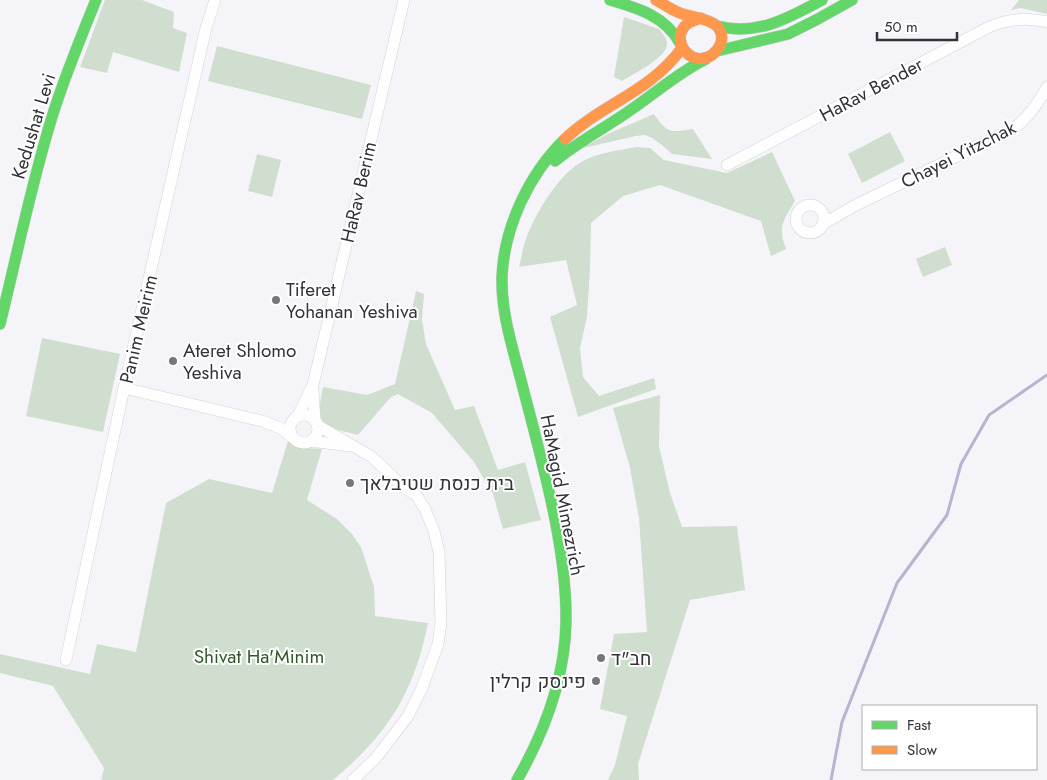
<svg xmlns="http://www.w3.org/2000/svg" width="1047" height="780" viewBox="0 0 1047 780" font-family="Jost,Heebo,sans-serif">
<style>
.green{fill:#d0decf}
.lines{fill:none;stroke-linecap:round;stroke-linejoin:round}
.stream{stroke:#b7b4d2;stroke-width:3}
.street-casing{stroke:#d2d2d7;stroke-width:12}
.fast-casing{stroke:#d2d2d7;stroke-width:12}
.slow-casing{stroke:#d2d2d7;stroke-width:12}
.street{stroke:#fefefe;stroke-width:11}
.fast{stroke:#63d668;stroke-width:11}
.slow{stroke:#ff974d;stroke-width:11}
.poi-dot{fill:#77767d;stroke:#fff;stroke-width:2}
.labels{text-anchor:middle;stroke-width:4;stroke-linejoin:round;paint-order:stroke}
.street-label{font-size:19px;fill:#33323a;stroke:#fff}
.poi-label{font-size:19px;fill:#33323a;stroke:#fff;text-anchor:start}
.park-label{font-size:19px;fill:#2f5828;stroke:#fff}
</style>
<rect width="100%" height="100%" fill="#f5f5f9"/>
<g class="green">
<polygon points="105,0 142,0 174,12 173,28 187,33 179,72 113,52 107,73 80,67"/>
<polygon points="1019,0 1047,0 1047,14 1021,8 1011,10"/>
<path d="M624,17L659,29C662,33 667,38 667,43C669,57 633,74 622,81L614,77Z"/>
<polygon points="217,46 371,85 362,119 208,81"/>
<path d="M654,114C667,133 670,133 693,129L712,159L672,154L662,145L652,138L645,135L636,136L579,149L610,133Z"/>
<polygon points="890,132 905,161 862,183 848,154"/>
<path d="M637,147L650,148L664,160L727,173L772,152L795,201C784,220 777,226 786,249L771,256L761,221L660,185L623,196L591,223L590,268L587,317L580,348L583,377L599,396L654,378L656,389L578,417L550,317L577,305L566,260L519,267C521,260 522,252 524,245C532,218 559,172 585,160C601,152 621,150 637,147Z"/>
<polygon points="257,154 281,160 272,197 248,191"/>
<polygon points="945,247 952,265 923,277 916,259"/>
<path d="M416,291L424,294L422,320L426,344L455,410L474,406L498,470L525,462L541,520L503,529L493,494L474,462L432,413L398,394L391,397L358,435C321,426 315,426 323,387L367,395L395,384Z"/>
<polygon points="42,338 120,354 103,432 26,416"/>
<polygon points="660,395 659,446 670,493 682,527 737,526 745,590 690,600 638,764 639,780 608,780 615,765 627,716 600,709 614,634 647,632 639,518 630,468 613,408"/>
<path d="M288,441C299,452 308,447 322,449L307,500L337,519L352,534L361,547L374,587L375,616L428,623C414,693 388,734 333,780H101L104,768L53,686L0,673V654L90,674L97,644L136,652L166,503L209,479L272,493Z"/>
</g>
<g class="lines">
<polyline class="stream" points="831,780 842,722 897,583 947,515 961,464 989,415 1047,375"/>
<defs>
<g id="street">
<path d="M727,165L989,27C1009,19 1026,17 1047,22"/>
<circle cx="810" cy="219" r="14"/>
<path d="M823,224L854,206L1013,129C1028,118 1038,104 1047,87"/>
<polyline points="124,388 262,421 280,428 292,437"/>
<polyline points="313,389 315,421"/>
<circle cx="304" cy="429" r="14"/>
<polyline points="298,416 313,385 404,0"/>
<polyline points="317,425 372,457 405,488 416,495 425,509 434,531 439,552 441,623 438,644 422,688 408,716 389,741 375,759 353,780"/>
<polyline points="311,441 350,446"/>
<polyline points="66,660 124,388 206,28 215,0"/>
</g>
<g id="fast">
<path d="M610,0C638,8 665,16 680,43"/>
<path d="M717,26C757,36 787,19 822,0"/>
<polyline points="717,51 788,34 816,20 852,0"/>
<path d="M555,161C579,141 607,127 632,109C657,92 679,72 706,59"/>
<path d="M0,324C17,255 31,185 52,117C64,78 80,39 96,0"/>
<path d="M517,780C544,733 565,678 566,622C567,547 542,462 523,388C514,352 501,315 502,277C504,227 529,174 565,139"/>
</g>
<g id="slow">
<path d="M656,0C664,4 671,10 680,13C694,19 727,18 721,43C719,48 716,52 712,55C690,69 669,39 687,24C691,21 696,20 701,18"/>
<path d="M565,139C603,103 649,93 682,48"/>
</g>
</defs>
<use href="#street" class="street-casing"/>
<use href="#fast" class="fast-casing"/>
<use href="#slow" class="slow-casing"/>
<use href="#street" class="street"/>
<use href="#fast" class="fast"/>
<use href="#slow" class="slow"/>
</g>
<g class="poi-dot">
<circle cx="276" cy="300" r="5"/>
<circle cx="173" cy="361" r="5"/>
<circle cx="350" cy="483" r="5"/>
<circle cx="601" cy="658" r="5"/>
<circle cx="596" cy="681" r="5"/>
</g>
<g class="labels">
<g class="street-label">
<text transform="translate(871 89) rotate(-28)" y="7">HaRav Bender</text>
<text transform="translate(33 126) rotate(-73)" y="7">Kedushat Levi</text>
<text transform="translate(958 154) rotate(-27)" y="7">Chayei Yitzchak</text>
<text transform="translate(358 192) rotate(-77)" y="7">HaRav Berim</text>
<text transform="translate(138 329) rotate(-77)" y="7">Panim Meirim</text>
<text transform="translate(563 495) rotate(79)" y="7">HaMagid Mimezrich</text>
</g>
<g class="poi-label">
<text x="286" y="296">Tiferet<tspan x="286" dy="22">Yohanan Yeshiva</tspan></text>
<text x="183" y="357">Ateret Shlomo<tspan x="183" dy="22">Yeshiva</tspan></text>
<text x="360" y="490">בית כנסת שטיבלאך</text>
<text x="611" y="665">חב"ד</text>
<text x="586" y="688" text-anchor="end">פינסק קרלין</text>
</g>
<g class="park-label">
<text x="259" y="663">Shivat Ha'Minim</text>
</g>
</g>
<rect x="862" y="705" width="175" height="65" fill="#ffffff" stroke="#adadb0"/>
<rect x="872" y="721" width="25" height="8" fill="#63d668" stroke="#adadb0"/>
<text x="907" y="730" font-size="15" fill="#33323a">Fast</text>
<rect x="872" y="746" width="25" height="8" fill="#ff974d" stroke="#adadb0"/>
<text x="907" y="755" font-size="15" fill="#33323a">Slow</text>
<path d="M877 32v8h80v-8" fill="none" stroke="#33323a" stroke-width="2.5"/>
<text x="884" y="32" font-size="15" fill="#33323a" stroke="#ffffff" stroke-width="4" paint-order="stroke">50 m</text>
</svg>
